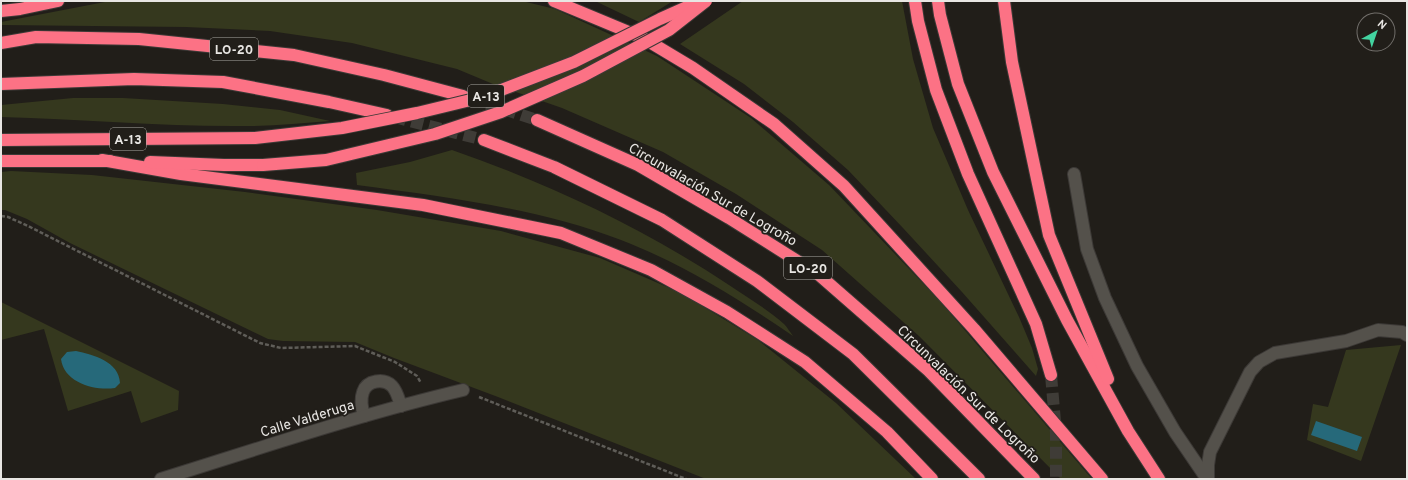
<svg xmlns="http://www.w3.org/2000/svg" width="1408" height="480" viewBox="0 0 1408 480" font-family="Overpass,sans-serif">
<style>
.green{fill:#35381e}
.water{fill:#26697a}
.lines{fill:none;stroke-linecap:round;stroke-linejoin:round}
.highway-tunnel{stroke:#3f3c37;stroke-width:12;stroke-dasharray:12 6;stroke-linecap:butt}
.minor-casing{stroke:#3c3936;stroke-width:14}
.highway-casing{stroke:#3c3936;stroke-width:14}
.path{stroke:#5f5d58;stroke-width:2.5;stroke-dasharray:4 2;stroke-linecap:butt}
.minor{stroke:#54514b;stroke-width:12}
.highway{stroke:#fc7285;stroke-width:12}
.highway-bridge-casing{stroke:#3c3936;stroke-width:14;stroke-linecap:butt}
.highway-bridge{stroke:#fc7285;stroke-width:12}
.labels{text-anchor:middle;stroke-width:3.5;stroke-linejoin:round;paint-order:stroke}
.shield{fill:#211e19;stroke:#acaaa6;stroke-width:1}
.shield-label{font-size:13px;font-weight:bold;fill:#e8e6e3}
.street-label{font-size:14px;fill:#e8e6e3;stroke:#211e19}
</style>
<rect width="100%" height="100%" fill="#211e19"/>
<g class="green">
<polygon points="110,1 522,1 555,9 657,56 751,118 829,185 939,300 1092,479 1061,479 919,336 822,250 736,194 663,152 562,108 493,84 457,69 352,43 270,31 186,27 1,25 1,22"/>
<polygon points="595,1 673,1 639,22"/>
<polygon points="743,1 902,1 913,59 933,128 968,210 1019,317 1032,348 1038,369 1036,376 962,292 903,228 848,170 793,122 744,84 680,44"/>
<path d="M73,98H123L223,104L280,110L330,121C303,123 276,126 248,126C166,127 83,119 1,117V105Z"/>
<path d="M452,150C550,184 645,229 732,287C748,298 770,311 784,324C787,327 790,332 793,336C739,299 683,264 621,240C537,208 446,197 357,185L356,173L410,162Z"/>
<polygon points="11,171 92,175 245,192 377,210 501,231 600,258 681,293 758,340 836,403 916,479 706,479 498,397 394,358 355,342 283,341 268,339 70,243 27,219 5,210 1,210 1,172"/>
<polygon points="1,302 179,391 178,410 141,423 131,391 68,411 44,329 1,340"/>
<polygon points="1401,345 1361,461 1307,440 1313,404 1328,407 1346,350"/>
</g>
<g class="water">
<path d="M76,351C93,355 119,361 120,383L115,388C95,391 64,383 61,359L67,352Z"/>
<polygon points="1316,421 1362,437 1357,451 1311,435"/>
</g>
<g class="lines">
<g class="highway-tunnel">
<polyline points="470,98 537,120"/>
<polyline points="394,117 484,140"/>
<polyline points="1051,375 1056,433 1056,479"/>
</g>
<defs>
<g id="minor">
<polyline points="1074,174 1087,249 1105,298 1137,366 1175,432 1207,479"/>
<path d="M364,416C362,409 360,400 363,392C367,380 384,378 392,386C397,391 399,400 401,406"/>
<path d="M161,479C261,448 361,414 463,390"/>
<polyline points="1208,479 1208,465 1210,452 1250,372 1259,362 1275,353 1346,341 1378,330 1402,332 1407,335"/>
</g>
<g id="highway">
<polyline points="554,1 643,38 693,68 774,124 844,186 974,329 1102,479"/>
<polyline points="915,1 918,21 936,90 968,174 1036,324 1051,375"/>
<polyline points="938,1 940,15 958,84 993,172 1067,320 1128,431 1159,479"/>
<polyline points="1004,1 1012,62 1049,235 1108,379"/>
<polyline points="1,11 20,9 58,1"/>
<polyline points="1,43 36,37 139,39 294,55 384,75 463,96"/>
<polyline points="1,84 134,79 223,82 329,102 387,115"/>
<polyline points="537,120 638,165 729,218 818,274 929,371 1034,479"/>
<polyline points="1,140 255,138"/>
<polyline points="484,140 554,167 662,220 757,281 853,354 979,479"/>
<polyline points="102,160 181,174 423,205 561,233 651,270 727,312 805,362 887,432 932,479"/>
<polyline points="1,161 110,161"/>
<polyline points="150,162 224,165 263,165"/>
</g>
</defs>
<use href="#minor" class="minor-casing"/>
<use href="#highway" class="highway-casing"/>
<g class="path">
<polyline points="1,216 8,217 28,226 260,343 281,348 355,346 395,362 417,376 421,383"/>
<polyline points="479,397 686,479"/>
</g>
<use href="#minor" class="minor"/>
<use href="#highway" class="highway"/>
<defs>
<g id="highway-bridge">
<polyline points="255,138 342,128 417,113 483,97 574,62 660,19 698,2"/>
<polyline points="263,165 326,160 435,134 501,112 583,76 669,30 706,1"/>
</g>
</defs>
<use href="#highway-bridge" class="highway-bridge-casing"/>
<use href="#highway-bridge" class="highway-bridge"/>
</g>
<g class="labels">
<g class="shield">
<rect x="210" y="38" width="48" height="22" rx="3"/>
<rect x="468" y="85" width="36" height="22" rx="3"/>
<rect x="110" y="128" width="36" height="22" rx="3"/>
<rect x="784" y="257" width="48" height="22" rx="3"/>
</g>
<g class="shield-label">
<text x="234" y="54">LO-20</text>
<text x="486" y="101">A-13</text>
<text x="128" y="144">A-13</text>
<text x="808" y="273">LO-20</text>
</g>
<g class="street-label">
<text transform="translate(713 194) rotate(30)" y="5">Circunvalación Sur de Logroño</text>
<text transform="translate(969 394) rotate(44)" y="5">Circunvalación Sur de Logroño</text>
<text transform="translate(307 418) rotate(-17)" y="5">Calle Valderuga</text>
</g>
</g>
<rect width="1408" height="480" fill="none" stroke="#e8e6e3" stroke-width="4"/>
<g transform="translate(1376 32) rotate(40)"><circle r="19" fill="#211e19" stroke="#716e6a"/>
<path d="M0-3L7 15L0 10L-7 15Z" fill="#43d4a0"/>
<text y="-6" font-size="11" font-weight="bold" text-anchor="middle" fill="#e8e6e3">N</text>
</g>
</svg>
